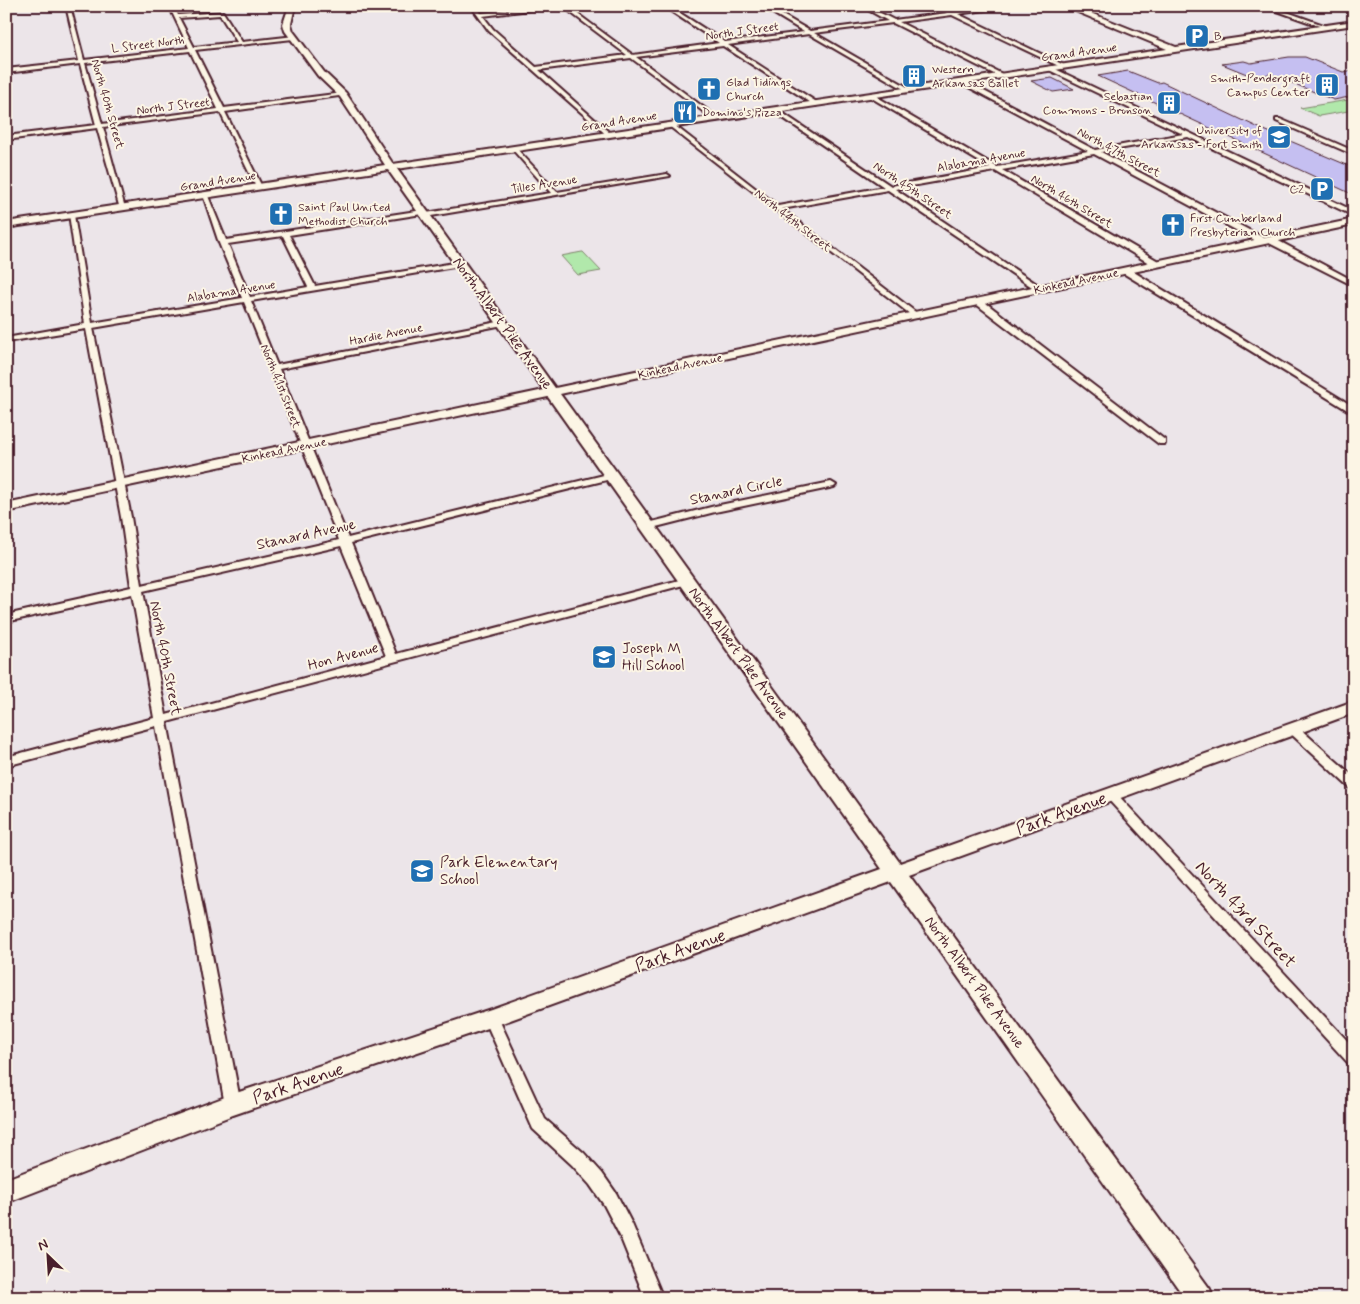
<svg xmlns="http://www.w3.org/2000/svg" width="1360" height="1304" viewBox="0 0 1360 1304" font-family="Mynerve,sans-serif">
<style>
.green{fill:#b1e8ab;stroke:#7e846b}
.building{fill:#c5bff1;stroke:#4a1f2b}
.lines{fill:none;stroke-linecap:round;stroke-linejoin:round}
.street-casing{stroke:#4a1f2b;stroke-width:4}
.secondary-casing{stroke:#4a1f2b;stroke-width:4}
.street{fill:#fcf5e5;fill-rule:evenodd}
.secondary{fill:#fcf5e5;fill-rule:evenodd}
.labels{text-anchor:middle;stroke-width:4;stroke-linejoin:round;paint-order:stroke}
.far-street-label{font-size:12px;fill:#4a1f2b;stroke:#fcf5e5}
.far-poi-label{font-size:12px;fill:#4a1f2b;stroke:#fcf5e5;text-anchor:start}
.street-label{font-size:15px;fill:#4a1f2b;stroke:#fcf5e5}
.poi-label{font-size:15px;fill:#4a1f2b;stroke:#fcf5e5;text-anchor:start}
.near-street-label{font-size:18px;fill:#4a1f2b;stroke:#fcf5e5}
</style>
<rect width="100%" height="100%" fill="#ece5e9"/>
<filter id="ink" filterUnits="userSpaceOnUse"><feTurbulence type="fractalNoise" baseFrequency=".02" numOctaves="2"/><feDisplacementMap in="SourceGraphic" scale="10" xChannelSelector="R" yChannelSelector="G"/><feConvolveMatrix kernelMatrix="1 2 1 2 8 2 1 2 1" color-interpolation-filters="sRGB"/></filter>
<g filter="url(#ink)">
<g class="green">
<polygon points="1354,99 1354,110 1319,116 1300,108"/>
<polygon points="582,252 583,252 601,271 578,275 561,256"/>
</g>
<g class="building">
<polygon points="1289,57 1305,57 1343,72 1354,70 1354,96 1334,100 1270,74 1254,77 1222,64 1244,61 1251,63"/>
<polygon points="1128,71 1158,83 1162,82 1257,127 1354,168 1354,195 1098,76"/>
<polygon points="1052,78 1074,89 1053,92 1031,81"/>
</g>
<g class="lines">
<defs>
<g id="street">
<path d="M66,6H70L84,60L189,48L169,6H173L178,15L223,12L242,42L295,36L293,39L195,50L224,108L343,93L346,95L225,112L262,187L259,189L256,187L220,112L103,127L125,208L120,209L97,128L6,140V136L96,125L80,64L6,73V69L79,61ZM220,15L237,42L194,47L179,18ZM190,51L218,109L102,124L85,63Z"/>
<polygon points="471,6 476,6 481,13 544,6 561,6 483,16 493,29 536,67 627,55 562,6 567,6 633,55 719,43 663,6 669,6 725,42 804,32 761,6 767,6 810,31 888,21 861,6 867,6 894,20 947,13 934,6 940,6 953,12 997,6 1012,6 958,14 1068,67 1063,68 952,15 899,22 1004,75 1004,77 1000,77 893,23 814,33 911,89 909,92 809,34 728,45 818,103 816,106 723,46 636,57 718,118 719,119 716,121 631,58 539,70 611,134 612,135 609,137 489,31"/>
<polygon points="1263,6 1270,6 1329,27 1325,28"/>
<polygon points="1049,68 1053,68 1354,211 1354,216 1188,137 1101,152 1266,239 1266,243 1260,243 1094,154 1002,170 1160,262 1160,266 1154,266 995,171 895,189 1041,287 1042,289 1038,291 888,190 782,209 918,314 918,318 915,318 669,126 674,125 778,206 884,187 773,111 775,108 891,186 990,168 870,97 872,94 997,167 1088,151 961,83 961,81 965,81 1095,150 1183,134 1049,70"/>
<polygon points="1276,119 1280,119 1354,151 1354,155 1276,121"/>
<path d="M515,147L557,192L667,174L670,176L425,217L422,214L289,235L315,286L460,262L464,264L460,266L251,301L277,365L503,321L507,323L503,325L279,369L348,538L612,473L617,476L615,478L351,543L396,654L687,578L692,581L691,583L167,722L241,1105L239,1110L233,1112L227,1110L225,1105L156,726L6,766V757L154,718L132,594L6,622V615L131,587L121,517L86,329L6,342V338L85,324L69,214L74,215L92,323L242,298L219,243L203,195L208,196L226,240L423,210L426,213L551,193L513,150V148ZM283,236L308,287L250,297L228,244ZM244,302L270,367L269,368L271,370L339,540L142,585L131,517L93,328ZM341,546L386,656L166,715L143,591Z"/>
<polygon points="1267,238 1273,238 1354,281 1354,286 1267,242"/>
<polygon points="1123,269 1129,269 1354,407 1354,414 1123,273"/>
<polygon points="976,300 982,300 1165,440 1165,444 1159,444 976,304"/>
<polygon points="831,482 836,485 834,487 715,512 648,529 643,526 644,524 715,506"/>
<polygon points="1293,725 1297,726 1354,777 1354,790 1350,788 1289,732 1287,729 1289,726"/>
<polygon points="1111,790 1115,792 1354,1048 1354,1066 1349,1064 1107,798 1105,795 1107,792"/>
<polygon points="491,1011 496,1013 545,1119 584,1153 602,1173 616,1193 632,1224 663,1298 645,1298 620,1236 604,1205 590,1185 572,1165 533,1129 484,1018 486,1013"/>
</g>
<polygon id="secondary" points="289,6 295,6 291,24 293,31 324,72 346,93 393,164 1167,49 1063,6 1073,6 1176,47 1354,21 1354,25 397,169 555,388 1354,219 1354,225 560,394 900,863 1354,701 1354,713 909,875 1210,1289 1214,1298 1185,1298 891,882 491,1027 233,1115 6,1203 6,1179 233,1094 491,1009 882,869 548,397 6,512 6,504 544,390 388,170 6,228 6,222 385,165 340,97 318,76 285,31 283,24"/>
</defs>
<use href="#street" class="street-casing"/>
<use href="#secondary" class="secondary-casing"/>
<use href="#street" class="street"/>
<use href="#secondary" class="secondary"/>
</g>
</g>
<defs>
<symbol id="parking-square" viewBox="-11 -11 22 22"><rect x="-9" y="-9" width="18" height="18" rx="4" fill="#1f6fb2" stroke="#fcf5e5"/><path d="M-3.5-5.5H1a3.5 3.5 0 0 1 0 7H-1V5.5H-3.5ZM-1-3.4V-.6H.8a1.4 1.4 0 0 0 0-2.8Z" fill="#fff"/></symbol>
<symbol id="building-square" viewBox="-11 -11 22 22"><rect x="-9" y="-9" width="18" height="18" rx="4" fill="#1f6fb2" stroke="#fcf5e5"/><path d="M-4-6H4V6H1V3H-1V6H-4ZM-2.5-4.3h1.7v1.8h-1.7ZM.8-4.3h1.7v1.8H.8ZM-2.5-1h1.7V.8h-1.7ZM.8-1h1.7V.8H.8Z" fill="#fff"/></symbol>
<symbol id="church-square" viewBox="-11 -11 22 22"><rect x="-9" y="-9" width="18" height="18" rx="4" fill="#1f6fb2" stroke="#fcf5e5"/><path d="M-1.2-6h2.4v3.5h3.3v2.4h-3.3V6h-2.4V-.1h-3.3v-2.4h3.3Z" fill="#fff"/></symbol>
<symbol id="restaurant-square" viewBox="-11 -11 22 22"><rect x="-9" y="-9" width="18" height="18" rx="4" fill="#1f6fb2" stroke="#fcf5e5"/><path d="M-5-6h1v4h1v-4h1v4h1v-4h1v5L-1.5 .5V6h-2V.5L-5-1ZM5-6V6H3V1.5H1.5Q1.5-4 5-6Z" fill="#fff"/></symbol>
<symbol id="university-square" viewBox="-11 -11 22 22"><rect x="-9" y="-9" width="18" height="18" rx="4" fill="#1f6fb2" stroke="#fcf5e5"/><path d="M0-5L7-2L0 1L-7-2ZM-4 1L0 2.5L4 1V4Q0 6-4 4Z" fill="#fff"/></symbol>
<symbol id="school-square" viewBox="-11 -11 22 22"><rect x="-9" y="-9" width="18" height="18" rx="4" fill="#1f6fb2" stroke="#fcf5e5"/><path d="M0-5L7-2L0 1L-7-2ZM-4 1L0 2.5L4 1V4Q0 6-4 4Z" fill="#fff"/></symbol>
</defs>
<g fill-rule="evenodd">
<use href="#parking-square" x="1183" y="22" width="28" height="28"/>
<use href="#building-square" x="900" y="62" width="28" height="28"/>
<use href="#building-square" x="1313" y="71" width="28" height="28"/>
<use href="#church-square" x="695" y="75" width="28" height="28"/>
<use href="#building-square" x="1155" y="89" width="28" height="28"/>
<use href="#restaurant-square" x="671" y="98" width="28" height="28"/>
<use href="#university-square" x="1265" y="123" width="28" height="28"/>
<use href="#parking-square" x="1308" y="175" width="28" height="28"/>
<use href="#church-square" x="267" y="200" width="28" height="28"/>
<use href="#church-square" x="1159" y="211" width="28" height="28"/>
<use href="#school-square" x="590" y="643" width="28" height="28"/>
<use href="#school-square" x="408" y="857" width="28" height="28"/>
</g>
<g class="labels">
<g class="far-street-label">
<text transform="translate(742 31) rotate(-8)" y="4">North J Street</text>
<text transform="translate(148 44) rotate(-7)" y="4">L Street North</text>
<text transform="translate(1079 52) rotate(-8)" y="4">Grand Avenue</text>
<text transform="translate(108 104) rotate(74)" y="4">North 40th Street</text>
<text transform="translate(173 106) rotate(-7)" y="4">North J Street</text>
<text transform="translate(619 121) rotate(-9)" y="4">Grand Avenue</text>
<text transform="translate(1119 152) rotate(28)" y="4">North 47th Street</text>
<text transform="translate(981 160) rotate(-10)" y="4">Alabama Avenue</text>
<text transform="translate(218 181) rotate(-9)" y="4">Grand Avenue</text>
<text transform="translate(544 184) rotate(-9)" y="4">Tilles Avenue</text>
<text transform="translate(913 190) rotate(34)" y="4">North 45th Street</text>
<text transform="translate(1072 201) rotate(31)" y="4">North 46th Street</text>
<text transform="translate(793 220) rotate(38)" y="4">North 44th Street</text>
<text transform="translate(1076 281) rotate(-12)" y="4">Kinkead Avenue</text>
<text transform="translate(231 291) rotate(-9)" y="4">Alabama Avenue</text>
<text transform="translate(386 334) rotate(-11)" y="4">Hardie Avenue</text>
<text transform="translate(680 366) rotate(-12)" y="4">Kinkead Avenue</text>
<text transform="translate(281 386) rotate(68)" y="4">North 41st Street</text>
<text transform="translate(284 450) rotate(-12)" y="4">Kinkead Avenue</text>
</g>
<g class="far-poi-label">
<text x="1214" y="40">B</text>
<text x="932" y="73">Western<tspan x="932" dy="14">Arkansas Ballet</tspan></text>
<text x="1310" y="82" text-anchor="end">Smith-Pendergraft<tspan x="1310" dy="14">Campus Center</tspan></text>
<text x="726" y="86">Glad Tidings<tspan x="726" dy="14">Church</tspan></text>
<text x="1152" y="100" text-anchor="end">Sebastian<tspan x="1152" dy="14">Commons - Bronson</tspan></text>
<text x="702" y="116">Domino's Pizza</text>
<text x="1262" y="134" text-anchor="end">University of<tspan x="1262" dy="14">Arkansas - Fort Smith</tspan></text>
<text x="1304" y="193" text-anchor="end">C2</text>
<text x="298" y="211">Saint Paul United<tspan x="298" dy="14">Methodist Church</tspan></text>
<text x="1190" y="222">First Cumberland<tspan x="1190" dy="14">Presbyterian Church</tspan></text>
</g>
<g class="street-label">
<text transform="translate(503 323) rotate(54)" y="5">North Albert Pike Avenue</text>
<text transform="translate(736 490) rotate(-12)" y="5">Stanard Circle</text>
<text transform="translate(306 534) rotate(-12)" y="5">Stanard Avenue</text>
<text transform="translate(739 653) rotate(54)" y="5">North Albert Pike Avenue</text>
<text transform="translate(343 656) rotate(-15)" y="5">Hon Avenue</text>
<text transform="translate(166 658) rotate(79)" y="5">North 40th Street</text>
<text transform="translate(975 982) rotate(54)" y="5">North Albert Pike Avenue</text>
</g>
<g class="poi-label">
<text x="622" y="653">Joseph M<tspan x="622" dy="17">Hill School</tspan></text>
<text x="440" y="867">Park Elementary<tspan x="440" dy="17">School</tspan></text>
</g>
<g class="near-street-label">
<text transform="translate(1061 813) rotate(-20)" y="6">Park Avenue</text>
<text transform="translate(1246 914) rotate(47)" y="6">North 43rd Street</text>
<text transform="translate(680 950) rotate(-20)" y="6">Park Avenue</text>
<text transform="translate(298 1083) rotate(-19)" y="6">Park Avenue</text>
</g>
</g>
<rect width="1360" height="1304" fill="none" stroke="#fcf5e5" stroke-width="25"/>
<rect x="12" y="12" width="1335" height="1279" fill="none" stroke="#4a1f2b" stroke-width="2" filter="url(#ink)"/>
<g transform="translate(48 1256) rotate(335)" stroke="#fcf5e5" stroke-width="4" paint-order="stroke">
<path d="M0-4L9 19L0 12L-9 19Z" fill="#4a1f2b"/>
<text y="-8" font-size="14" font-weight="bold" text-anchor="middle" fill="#4a1f2b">N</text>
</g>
</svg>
